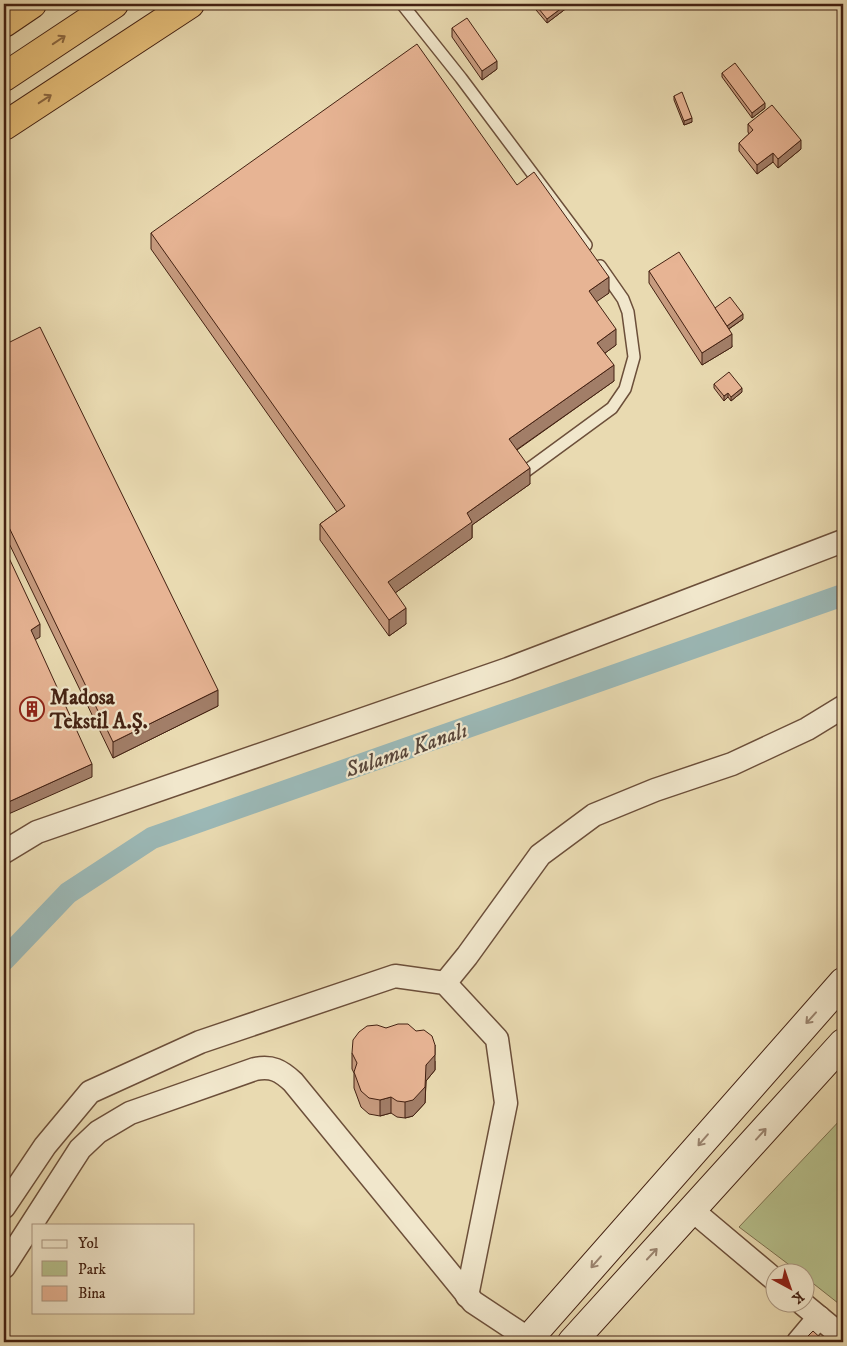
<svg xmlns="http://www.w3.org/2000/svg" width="847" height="1346" viewBox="0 0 847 1346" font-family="'IM FELL DW Pica',serif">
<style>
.green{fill:#b6c08c;stroke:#7c704f}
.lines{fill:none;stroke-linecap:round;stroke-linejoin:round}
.canal{stroke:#9bb8b6;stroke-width:22}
.service-casing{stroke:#6c4f3a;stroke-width:14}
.minor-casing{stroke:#6c4f3a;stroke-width:25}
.secondary-casing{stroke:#432112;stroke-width:30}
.trunk-casing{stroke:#432112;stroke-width:30}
.service{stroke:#f1e7cc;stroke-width:11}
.minor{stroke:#f1e7cc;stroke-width:22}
.secondary{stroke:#f1e7cc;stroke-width:28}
.trunk{stroke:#e4bd78;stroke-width:28}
.wall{fill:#c79b7f;stroke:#432112}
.shaded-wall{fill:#a27e68;stroke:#432112}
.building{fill:#e7b494;stroke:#432112}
.oneway{stroke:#8b6740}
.oneway2{stroke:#9a846f}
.labels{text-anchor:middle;stroke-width:4.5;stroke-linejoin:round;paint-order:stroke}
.poi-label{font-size:21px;font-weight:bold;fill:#432112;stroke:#f1e7cc;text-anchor:start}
.water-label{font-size:22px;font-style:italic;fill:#59473b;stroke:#f1e7cc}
</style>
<rect width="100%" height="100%" fill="#e9dab1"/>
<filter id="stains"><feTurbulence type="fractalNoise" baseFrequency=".004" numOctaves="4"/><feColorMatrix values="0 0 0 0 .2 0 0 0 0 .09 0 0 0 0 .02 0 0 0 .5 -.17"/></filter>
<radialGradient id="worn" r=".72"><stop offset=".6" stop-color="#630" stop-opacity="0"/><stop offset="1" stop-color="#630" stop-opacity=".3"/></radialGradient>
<polygon class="green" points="843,1117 843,1307 805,1277 804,1274 800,1273 739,1227"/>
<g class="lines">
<polyline class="canal" points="4,960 68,893 152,838 843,595"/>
<defs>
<g id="service">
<polyline points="402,4 461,78 586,245"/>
<polyline points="526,471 612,408 625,389 634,357 628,312 623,299 600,266"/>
</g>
<g id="minor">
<polyline points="4,852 37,832 508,669 843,541"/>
<polyline points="445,983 467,956 540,855 594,815 655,790 732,764 807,729 843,707"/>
<polyline points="4,1207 45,1146 90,1092 200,1042 395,976 445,983 497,1039 506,1103 467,1296"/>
<polyline points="692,1210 774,1279"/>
<path d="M4,1267L80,1149L98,1132L130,1113L255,1069C272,1066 280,1070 293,1082L473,1302L529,1339"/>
<polyline points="803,1304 843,1337"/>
<polyline points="798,1342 819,1317"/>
</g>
<g id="secondary">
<polyline points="526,1342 843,982"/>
<polyline points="572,1342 843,1043"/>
</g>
<g id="trunk">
<polyline points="4,23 32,4"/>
<polyline points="4,77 114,4"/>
<polyline points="4,126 190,4"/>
</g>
</defs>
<use href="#service" class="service-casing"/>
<use href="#minor" class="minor-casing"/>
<use href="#secondary" class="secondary-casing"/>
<use href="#trunk" class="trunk-casing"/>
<use href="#service" class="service"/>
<use href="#minor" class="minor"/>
<use href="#secondary" class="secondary"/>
<use href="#trunk" class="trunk"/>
</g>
<g class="wall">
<polygon points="531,4 572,4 547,23"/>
<polygon points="452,28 497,69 482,80 452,37"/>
<polygon points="722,73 765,108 752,118 722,77"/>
<polygon points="674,96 692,122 684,125 674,100"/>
<polygon points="748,124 801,149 778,168 773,162 757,174 739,151 739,143 749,134 748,132"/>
<polygon points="517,185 609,293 596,301 616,345 605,353 614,381 517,450 530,484 472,525 472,538 395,593 406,624 389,636 320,540 320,524 337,512 151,249 151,233"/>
<polygon points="649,271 715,308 743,319 729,329 732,347 702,365 649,283"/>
<polygon points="4,345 218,706 113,758 4,533"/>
<polygon points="714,384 742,392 731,401 728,397 724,401 714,388"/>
<polygon points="386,1028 435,1061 435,1070 426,1081 425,1103 413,1116 405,1118 397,1117 391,1113 380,1116 369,1114 361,1107 354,1088 354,1073 352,1069 352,1053"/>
</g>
<g class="shaded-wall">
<polygon points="567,4 572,4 547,23 547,19"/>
<polygon points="497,61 497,69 482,80 482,71"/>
<polygon points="765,103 765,108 752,118 752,113"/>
<polygon points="692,118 692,122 684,125 684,121"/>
<polygon points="801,140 801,149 778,168 778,159"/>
<polygon points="773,153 773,162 757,174 757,165"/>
<polygon points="609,277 609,293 589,307 589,291"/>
<polygon points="743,314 743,319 727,330 727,326"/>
<polygon points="616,329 616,345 597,359 597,343"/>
<polygon points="732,334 732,347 702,365 702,353"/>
<polygon points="614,365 614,381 509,455 509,439"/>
<polygon points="742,388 742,392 731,401 731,397"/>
<polygon points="728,393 728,397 724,401 724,396"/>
<polygon points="530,468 530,484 472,525 472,538 388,598 388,582 467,513"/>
<polygon points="406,608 406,624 389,636 389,620"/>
<polygon points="40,624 40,637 31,642 31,630"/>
<polygon points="218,690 218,706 113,758 113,742"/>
<polygon points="92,764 92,777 4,816 4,804"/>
<polygon points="435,1045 435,1070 426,1081 425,1103 413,1116 405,1118 405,1102 426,1065"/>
<polygon points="391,1097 391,1113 380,1116 380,1100"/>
</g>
<g class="building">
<polygon points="535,4 567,4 547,19"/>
<polygon points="467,18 497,61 482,71 452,28"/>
<polygon points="417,44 517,185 534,172 609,277 589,291 616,329 597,343 614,365 509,439 530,468 467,513 472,522 388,582 406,608 389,620 320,524 345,506 151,233"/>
<polygon points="735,63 765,103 752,113 722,73"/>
<polygon points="682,92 692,118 684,121 674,96"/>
<polygon points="772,105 801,140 778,159 773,153 757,165 739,143 753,130 748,124"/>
<polygon points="679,252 732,334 702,353 649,271"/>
<polygon points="730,297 743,314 727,326 715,308"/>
<polygon points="40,327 218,690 113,742 4,517 4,345"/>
<polygon points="729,372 742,388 731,397 728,393 724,396 714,384"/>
<polygon points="9,558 40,624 31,630 92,764 4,804 4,560"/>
<polygon points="398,1024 408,1024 416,1031 424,1030 432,1036 435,1045 435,1055 426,1065 425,1087 413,1100 405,1102 397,1101 391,1097 380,1100 369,1098 361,1091 354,1072 357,1063 352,1053 353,1040 359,1032 367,1026 377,1025 386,1028"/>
<polygon points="813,1331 825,1342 802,1342"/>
</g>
<defs><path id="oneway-shaft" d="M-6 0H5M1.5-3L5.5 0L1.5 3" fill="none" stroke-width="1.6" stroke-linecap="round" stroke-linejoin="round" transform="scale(1.25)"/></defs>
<g class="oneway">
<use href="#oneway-shaft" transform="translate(59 40) rotate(-34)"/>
<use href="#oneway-shaft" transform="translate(45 99) rotate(-33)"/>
</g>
<g class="oneway2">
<use href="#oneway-shaft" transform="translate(811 1018) rotate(132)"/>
<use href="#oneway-shaft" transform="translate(761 1134) rotate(-48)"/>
<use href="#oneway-shaft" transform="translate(703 1140) rotate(131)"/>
<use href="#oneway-shaft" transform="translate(652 1254) rotate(-47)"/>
<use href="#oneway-shaft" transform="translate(596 1262) rotate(131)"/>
</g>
<defs>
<symbol id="building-ring" viewBox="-11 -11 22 22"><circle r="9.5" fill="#f1e7cc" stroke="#8f2418" stroke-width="1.5"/><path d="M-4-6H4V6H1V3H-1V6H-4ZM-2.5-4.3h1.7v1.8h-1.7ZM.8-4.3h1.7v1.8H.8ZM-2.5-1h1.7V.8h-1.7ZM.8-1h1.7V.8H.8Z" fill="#8f2418"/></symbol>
</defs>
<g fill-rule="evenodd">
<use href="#building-ring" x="18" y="695" width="28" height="28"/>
</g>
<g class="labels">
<g class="poi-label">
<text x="50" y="704">Madosa<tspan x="50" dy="24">Tekstil A.Ş.</tspan></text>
</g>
<g class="water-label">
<text transform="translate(406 749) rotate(-19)" y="8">Sulama Kanalı</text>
</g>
</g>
<rect width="847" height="1346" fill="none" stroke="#e9dab1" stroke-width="20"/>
<rect x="5" y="5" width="837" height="1336" fill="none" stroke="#432112" stroke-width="2.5"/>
<rect x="10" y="10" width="827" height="1326" fill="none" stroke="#432112"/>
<rect x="32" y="1224" width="162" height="90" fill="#f1e7cc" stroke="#ab9882"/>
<rect x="42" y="1240" width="25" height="8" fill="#f1e7cc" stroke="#ab9882"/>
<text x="78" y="1248" font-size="15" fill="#432112">Yol</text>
<rect x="42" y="1261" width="25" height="15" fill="#b6c08c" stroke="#ab9882"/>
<text x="78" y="1274" font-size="15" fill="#432112">Park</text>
<rect x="42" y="1286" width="25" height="15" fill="#e7b494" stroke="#ab9882"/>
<text x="78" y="1298" font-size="15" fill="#432112">Bina</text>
<g transform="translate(790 1288) rotate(140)"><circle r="24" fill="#f1e7cc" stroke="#ab9882"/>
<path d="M0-4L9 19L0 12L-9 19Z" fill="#8f2418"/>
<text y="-8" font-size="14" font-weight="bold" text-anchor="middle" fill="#432112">K</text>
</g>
<rect width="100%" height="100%" filter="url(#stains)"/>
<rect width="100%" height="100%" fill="url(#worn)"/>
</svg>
